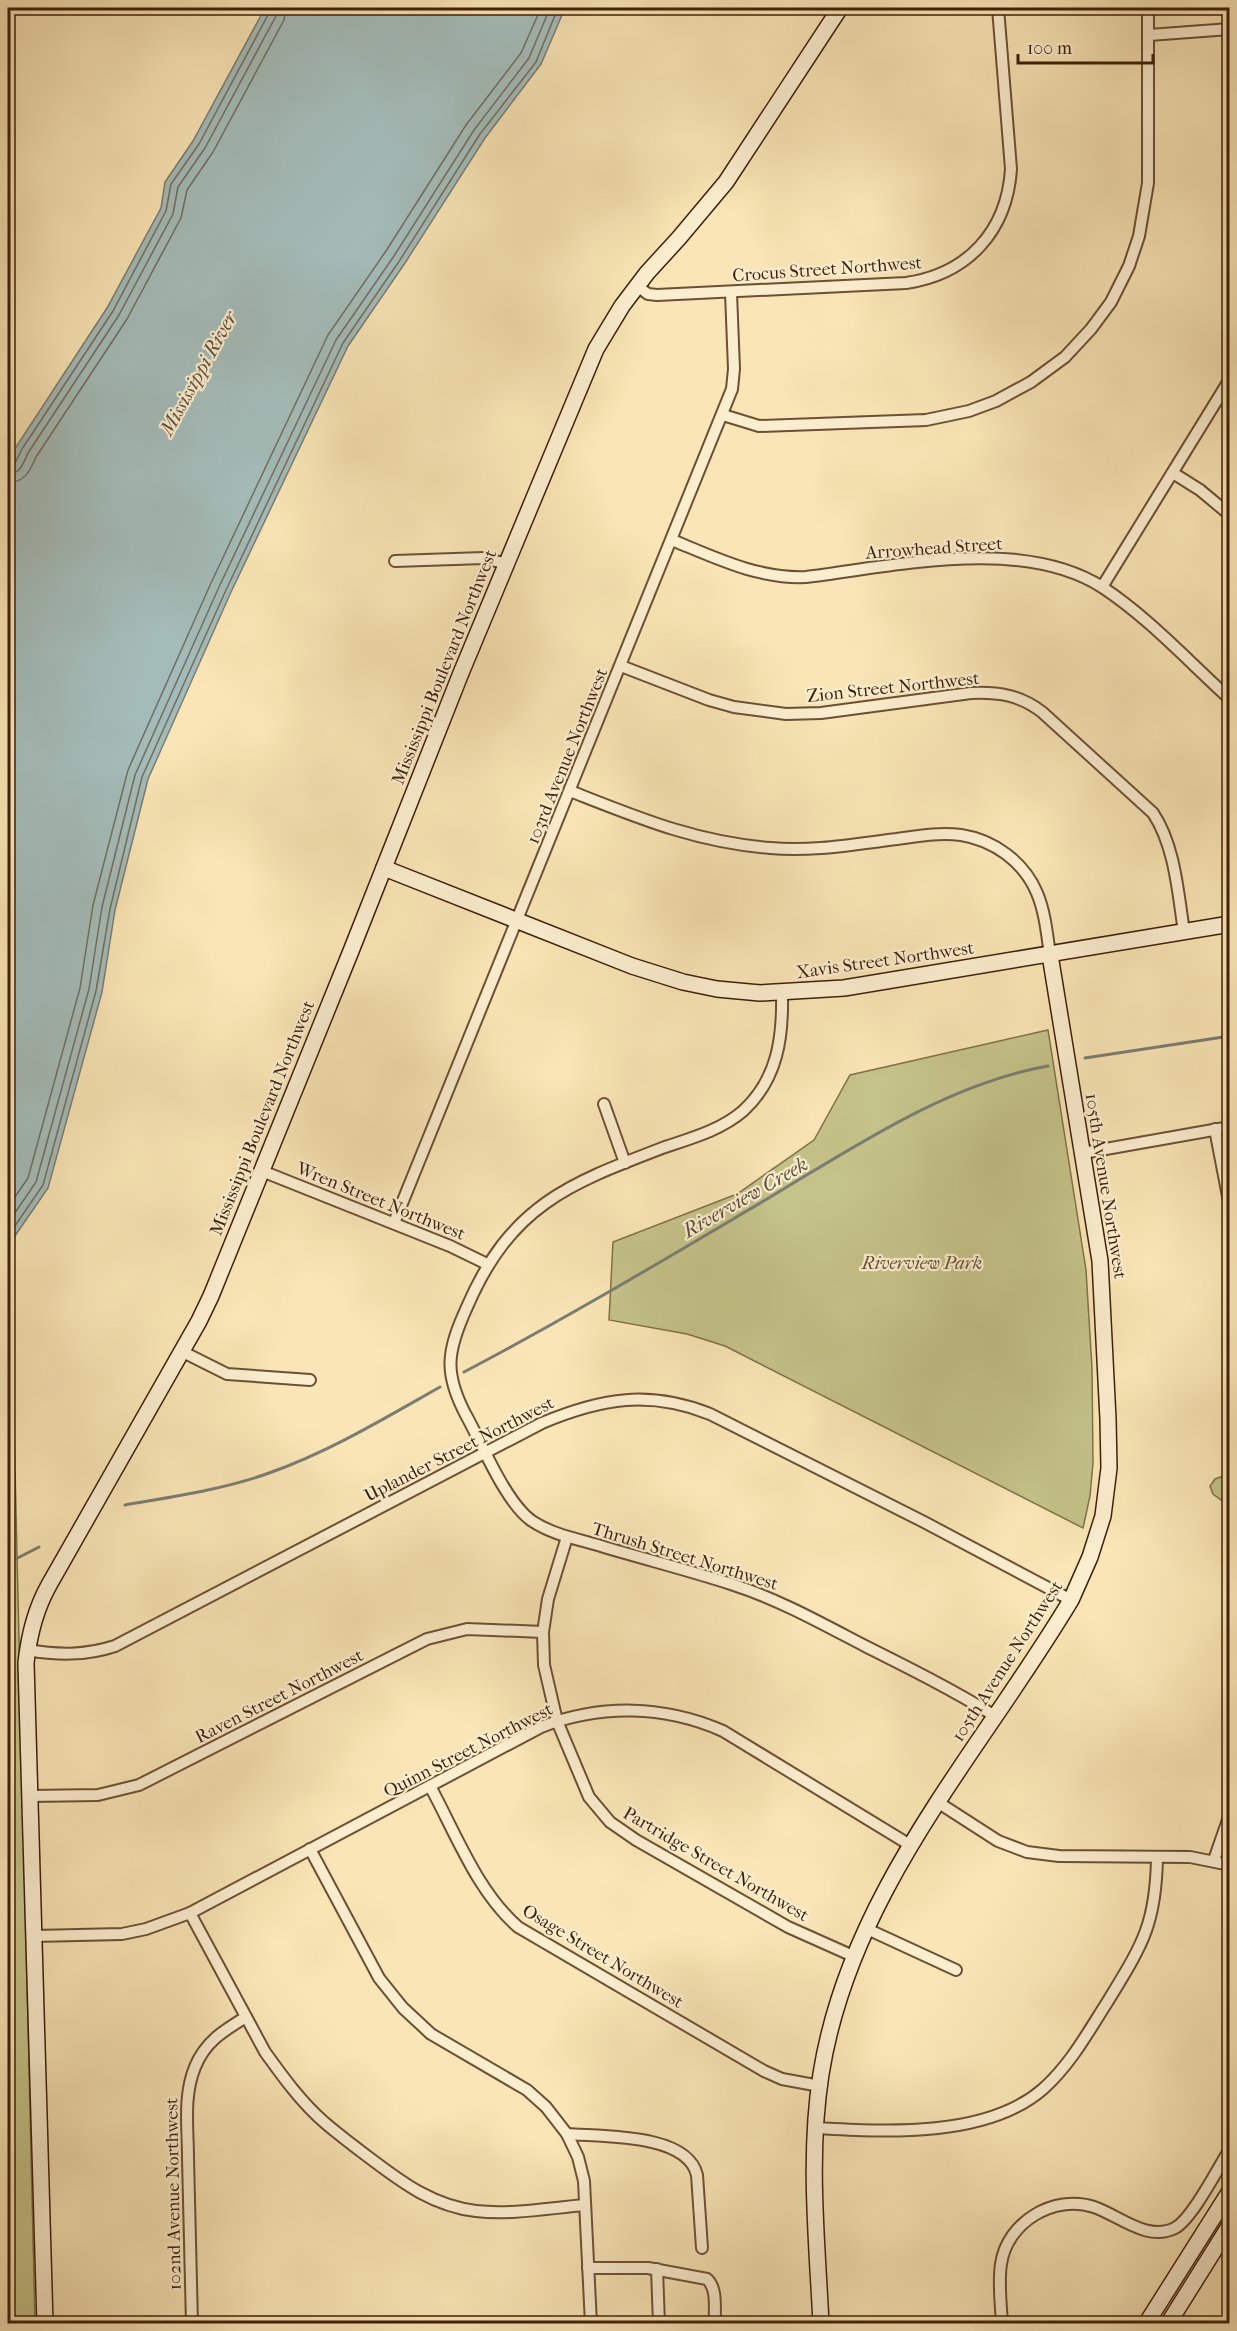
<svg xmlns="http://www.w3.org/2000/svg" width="1237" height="2331" viewBox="0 0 1237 2331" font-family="'IM FELL French Canon',serif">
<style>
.green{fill:#c4c389;stroke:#817149;stroke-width:1.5}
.water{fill:#a4bcb9;stroke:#7b7d73;stroke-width:1.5}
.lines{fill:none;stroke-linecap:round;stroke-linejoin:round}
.shore{stroke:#716e61;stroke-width:1.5}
.stream{stroke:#7b7d73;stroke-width:3}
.street-casing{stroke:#6d5034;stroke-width:14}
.secondary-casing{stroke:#3e1f09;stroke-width:18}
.street{stroke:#fbeecf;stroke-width:10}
.secondary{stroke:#fbeecf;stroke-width:15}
.labels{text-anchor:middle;stroke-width:4.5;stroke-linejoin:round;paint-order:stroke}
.street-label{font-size:18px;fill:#3e1f09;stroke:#fbeecf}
.park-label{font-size:18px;font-style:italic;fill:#66502f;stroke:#fbeecf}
.water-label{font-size:20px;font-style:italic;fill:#5d4e3e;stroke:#fbeecf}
</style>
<rect width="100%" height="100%" fill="#f9e5b5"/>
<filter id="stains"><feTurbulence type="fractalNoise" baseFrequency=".00333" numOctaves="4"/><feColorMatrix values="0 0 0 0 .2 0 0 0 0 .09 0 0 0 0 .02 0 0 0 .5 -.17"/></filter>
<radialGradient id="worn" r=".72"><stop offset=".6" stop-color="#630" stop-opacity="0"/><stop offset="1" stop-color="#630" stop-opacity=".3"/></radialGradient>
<g class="green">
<polygon points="1048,1030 1086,1270 1092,1368 1093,1463 1090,1496 1083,1528 725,1346 687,1334 609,1320 613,1242 737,1194 814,1140 850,1075"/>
<polygon points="9,1212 35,2323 8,2324 8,1214"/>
<polygon points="1229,1474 1230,1474 1229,1506 1213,1494 1210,1486 1215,1479"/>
</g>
<polygon class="water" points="265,8 565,8 541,64 485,138 405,263 348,346 231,592 148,779 115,910 102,992 48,1188 8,1246 8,466 16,447 107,308 161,208 165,182 193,141"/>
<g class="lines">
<g class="shore">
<polyline points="8,466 15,463 22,449 113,311 166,211 171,184 199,144 269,13 270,8"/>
<path d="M8,474C21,473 23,464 28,453L119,315L173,214L178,187L205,148L276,16L277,8"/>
<path d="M8,483C25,482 30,471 36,457L127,319L181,218L187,190L213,152L284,20L286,8"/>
<polyline points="8,1207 28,1178 80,988 93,905 128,770 211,583 328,335 386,251 466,125 521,53 541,8"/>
<polyline points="8,1223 36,1182 89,989 102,907 135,775 219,587 336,340 394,256 474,130 529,58 550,8"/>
<polyline points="8,1236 43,1185 96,991 110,909 142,777 226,590 343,343 400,260 480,134 536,62 558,8"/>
</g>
<g class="stream">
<polyline points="1085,1058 1230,1036"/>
<path d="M464,1372C567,1318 667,1258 767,1199C854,1147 947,1084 1048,1066"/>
<path d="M125,1505C171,1497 226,1489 269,1473C329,1452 385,1418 440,1387"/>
<polyline points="8,1563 39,1547"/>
</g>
<defs>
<g id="street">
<polyline points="1149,35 1230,29"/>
<path d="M637,286L648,294L657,295L906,283C968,274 1007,231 1011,169L998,8"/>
<polyline points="723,415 759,426 926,420 969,411 996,401 1031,382 1065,357 1091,329 1111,302 1129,266 1139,236 1148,183 1148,8"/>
<polyline points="1173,473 1200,490 1230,515"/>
<path d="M672,540C716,558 758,579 806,577C895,566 1022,536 1102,587C1149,618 1188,661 1230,699"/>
<polyline points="395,561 484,558 507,564"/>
<polyline points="1102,587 1230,379"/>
<path d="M621,666L709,700L734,707L786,714L821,713L971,693C999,692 1020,695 1042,712L1153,813C1175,846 1178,893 1184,932"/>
<path d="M570,791C639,818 695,842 770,848C813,852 855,844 897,839C918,836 940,832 961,835C994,840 1024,862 1037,893C1045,912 1047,934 1050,955"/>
<path d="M782,993C783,1037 778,1079 743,1111C721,1130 692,1138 665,1147C568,1184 511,1205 467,1307C447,1351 443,1373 467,1417C483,1446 506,1503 532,1521C553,1535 578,1539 601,1546C644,1559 688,1570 731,1584C778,1599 821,1623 865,1646C909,1668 953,1690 995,1716"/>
<polyline points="604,1104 625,1163"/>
<polyline points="1215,1129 1230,1207"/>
<polyline points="1083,1153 1230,1127"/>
<polyline points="262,1171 450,1246 487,1264"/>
<polyline points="394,1223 732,389 734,369 731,293"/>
<polyline points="181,1351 227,1374 310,1380"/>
<polyline points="567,1537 548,1599 543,1632 544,1665 557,1721 589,1797 610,1822 636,1840 788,1927 853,1956"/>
<path d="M27,1650C57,1655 85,1656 115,1646L542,1423C602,1398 649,1390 710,1414L924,1522L1071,1600"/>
<path d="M430,1786C456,1834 477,1891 518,1927L764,2071L782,2079L820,2086"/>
<polyline points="30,1796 98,1795 139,1785 427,1639 467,1629 543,1632"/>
<polyline points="939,1803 998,1841 1027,1852 1059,1856 1190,1857 1230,1865"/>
<polyline points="310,1849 379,1978 403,2008 431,2034 527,2090 546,2107 567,2134 578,2157 584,2181 591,2324"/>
<polyline points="1214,1860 1230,1814"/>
<path d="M190,1913L265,2052C283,2077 301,2102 324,2122C339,2135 355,2147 371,2159C404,2184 434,2206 476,2211C511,2215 549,2208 585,2205"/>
<polyline points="865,1928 956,1970"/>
<path d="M34,1936L122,1934L146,1929L190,1913L541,1727C601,1704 664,1705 723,1731L910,1845"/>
<path d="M815,2128C886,2132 987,2138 1043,2089C1071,2064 1088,2032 1108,2001C1142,1945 1156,1925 1157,1857"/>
<path d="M567,2134C602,2137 687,2133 697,2175L702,2248"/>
<path d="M588,2268H648L707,2279C718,2289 714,2310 715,2324"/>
<polyline points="657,2269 659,2324"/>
<path d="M192,2324C191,2268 189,2213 188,2158C188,2128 183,2096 195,2067C205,2042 223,2031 246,2017"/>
<path d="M1002,2324C1001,2304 998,2283 1001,2264C1007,2222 1054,2194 1094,2207C1120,2216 1147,2242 1175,2228C1192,2219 1218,2168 1230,2149"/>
</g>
<g id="secondary">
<polyline points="384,868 632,966 683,982 717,989 760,993 844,988 1230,924"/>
<path d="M45,2324L26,1663C29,1635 35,1610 49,1585L199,1321L211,1296L351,951L461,673L596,349L622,306L647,273L679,238L726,182L840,8"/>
<path d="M821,2324C817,2240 808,2157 821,2074C850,1891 979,1754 1071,1600L1090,1557L1103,1516L1109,1468L1108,1419L1100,1261L1050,955"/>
<polyline points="1146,2324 1230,2191"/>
<polyline points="1168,2324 1230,2225"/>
</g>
</defs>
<use href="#street" class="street-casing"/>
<use href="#secondary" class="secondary-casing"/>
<use href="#street" class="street"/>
<use href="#secondary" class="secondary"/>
</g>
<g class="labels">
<g class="street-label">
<text transform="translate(827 269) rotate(-4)" y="6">Crocus Street Northwest</text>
<text transform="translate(934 548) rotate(-4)" y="6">Arrowhead Street</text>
<text transform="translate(444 667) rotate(-68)" y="6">Mississippi Boulevard Northwest</text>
<text transform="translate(893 687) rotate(-6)" y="6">Zion Street Northwest</text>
<text transform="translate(567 756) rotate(-68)" y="6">103rd Avenue Northwest</text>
<text transform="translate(885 960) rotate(-8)" y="6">Xavis Street Northwest</text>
<text transform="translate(262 1118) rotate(-68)" y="6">Mississippi Boulevard Northwest</text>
<text transform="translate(1106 1186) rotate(81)" y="6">105th Avenue Northwest</text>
<text transform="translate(381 1201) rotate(22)" y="6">Wren Street Northwest</text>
<text transform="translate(459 1449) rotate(-27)" y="6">Uplander Street Northwest</text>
<text transform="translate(685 1556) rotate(17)" y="6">Thrush Street Northwest</text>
<text transform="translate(1007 1661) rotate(-57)" y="6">105th Avenue Northwest</text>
<text transform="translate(279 1696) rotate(-27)" y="6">Raven Street Northwest</text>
<text transform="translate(468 1750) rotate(-27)" y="6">Quinn Street Northwest</text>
<text transform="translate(716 1864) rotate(30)" y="6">Partridge Street Northwest</text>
<text transform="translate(603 1956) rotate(31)" y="6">Osage Street Northwest</text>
<text transform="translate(173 2194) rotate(-91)" y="6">102nd Avenue Northwest</text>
</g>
<g class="park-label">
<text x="922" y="1269">Riverview Park</text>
</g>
<g class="water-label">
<text transform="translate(198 373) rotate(-61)" y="7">Mississippi River</text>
<text transform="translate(745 1197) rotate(-30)" y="7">Riverview Creek</text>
</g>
</g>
<rect width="1237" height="2331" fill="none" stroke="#f9e5b5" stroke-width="30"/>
<rect x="9" y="9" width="1219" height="2313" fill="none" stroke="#3e1f09" stroke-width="3"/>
<rect x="15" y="15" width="1207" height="2301" fill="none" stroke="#3e1f09" stroke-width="1.5"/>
<path d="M1018 54v9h135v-9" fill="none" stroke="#3e1f09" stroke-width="3"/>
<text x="1027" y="54" font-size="18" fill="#3e1f09" stroke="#fbeecf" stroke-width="4.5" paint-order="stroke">100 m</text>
<rect width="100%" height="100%" filter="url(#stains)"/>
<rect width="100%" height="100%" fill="url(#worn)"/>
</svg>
